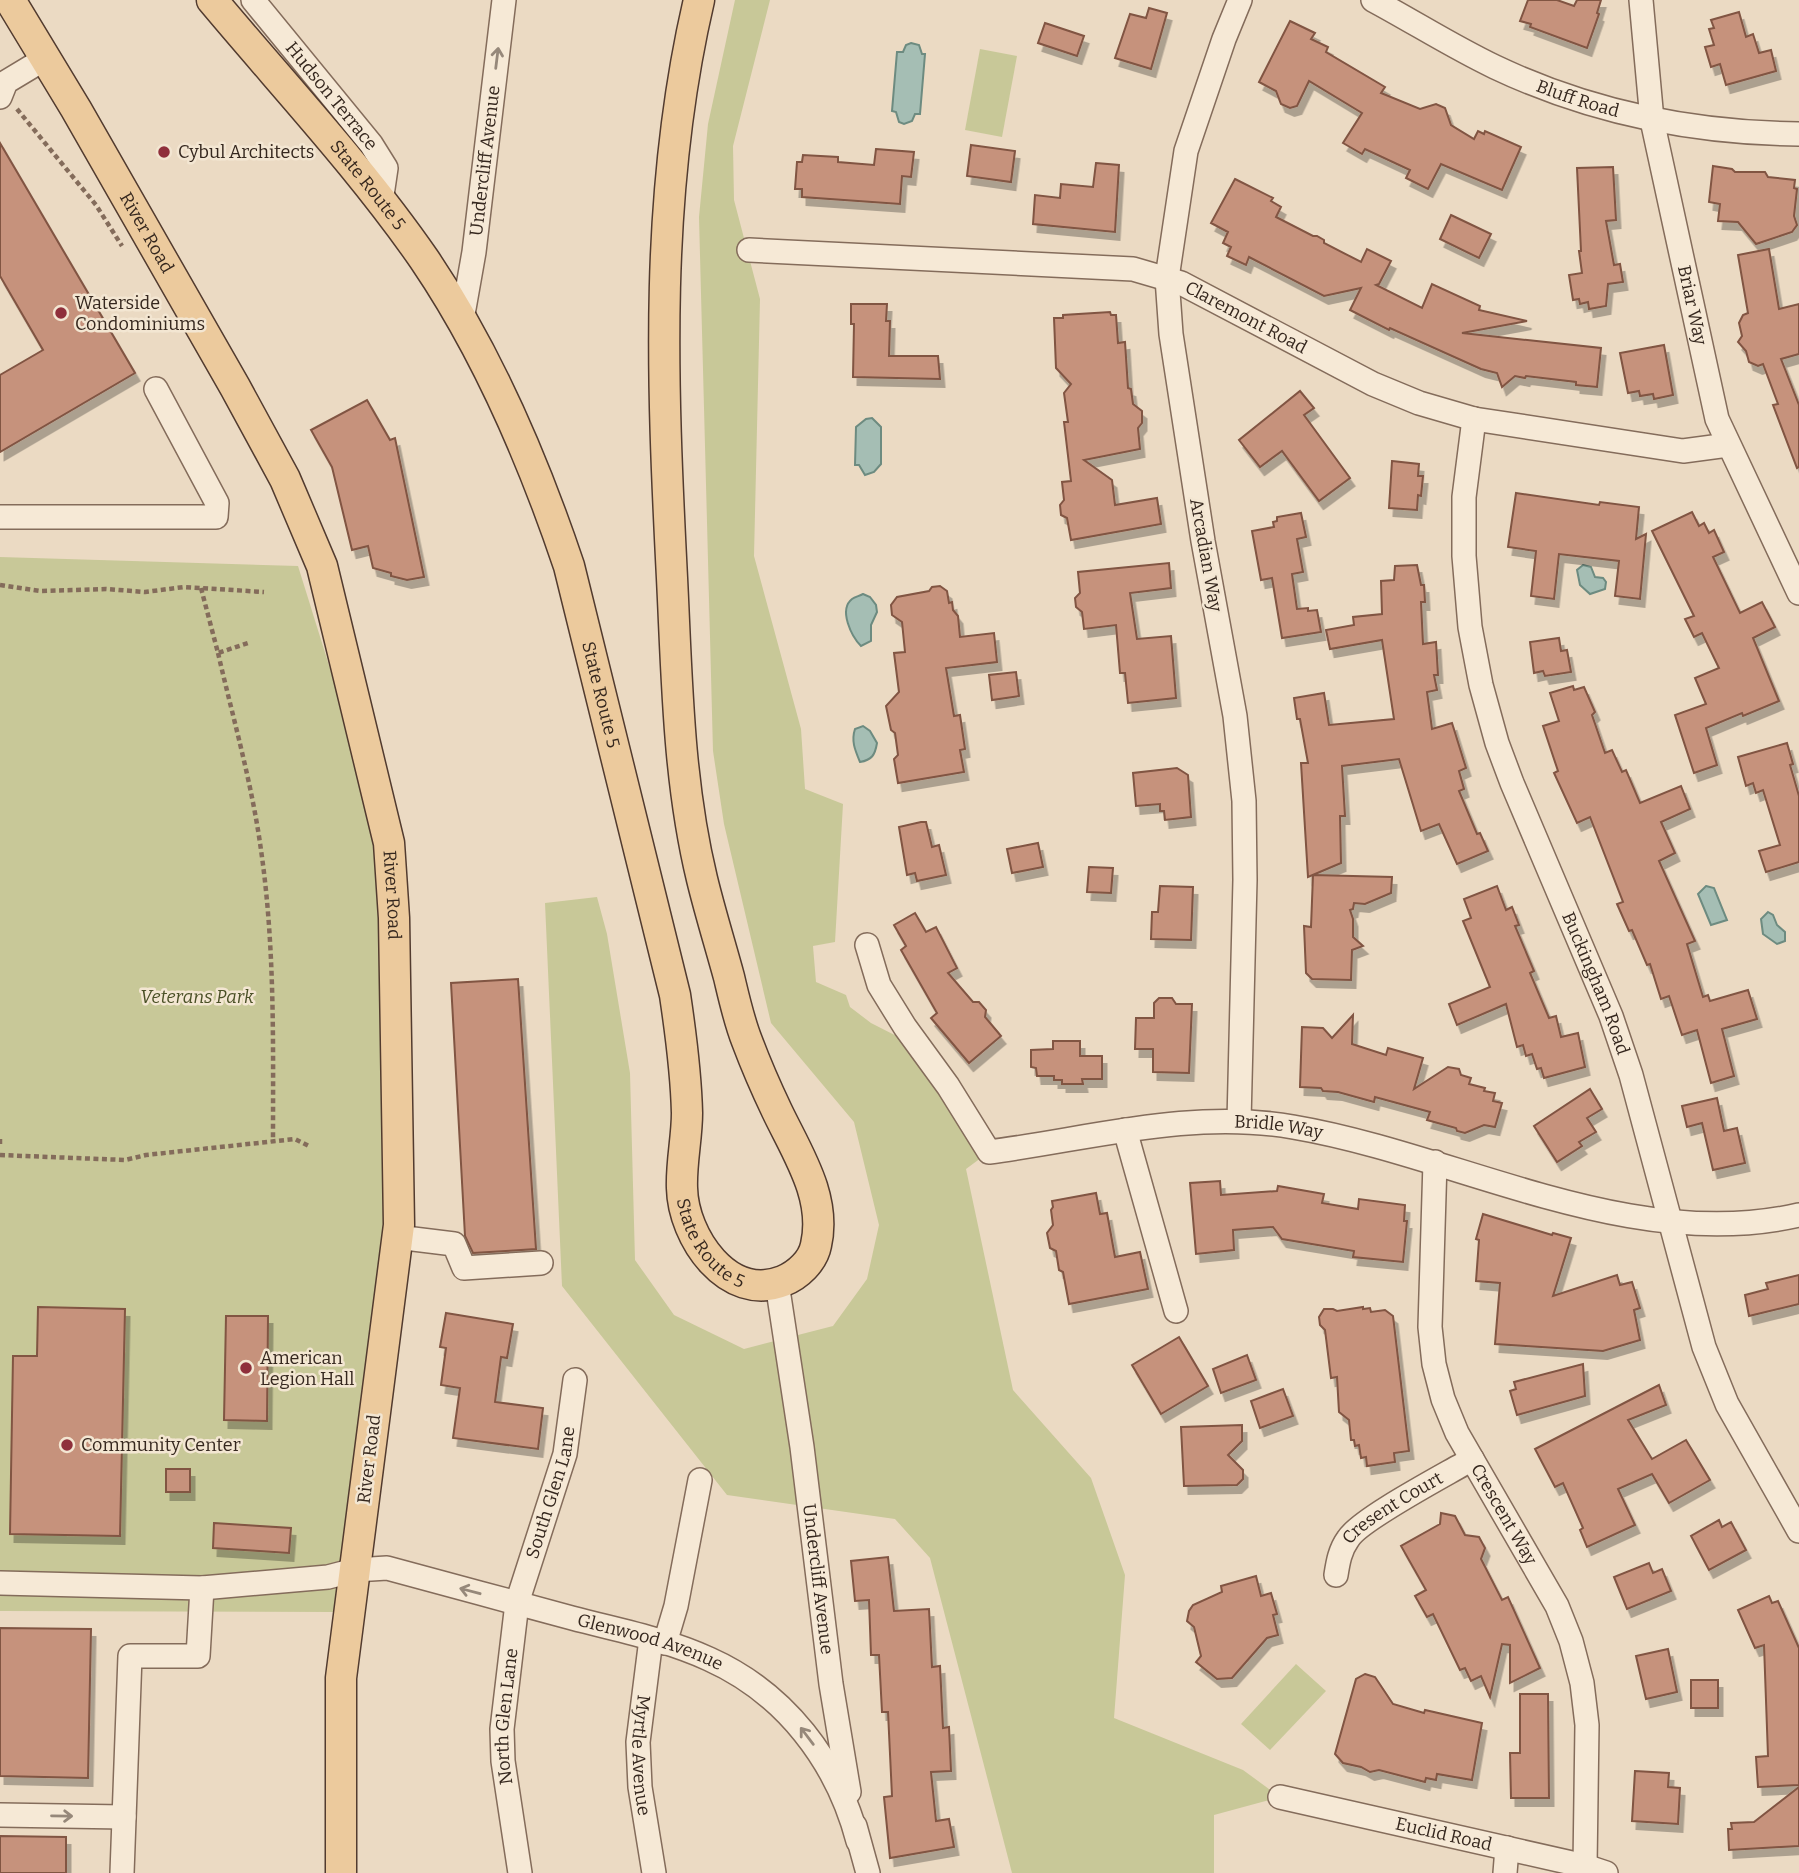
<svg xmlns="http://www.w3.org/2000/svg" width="1799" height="1873" viewBox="0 0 1799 1873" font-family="Bitter,serif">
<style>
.green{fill:#c8c898}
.water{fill:#a5beb4;stroke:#6d8b80;stroke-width:2}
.building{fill:#c6927c;stroke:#815443;stroke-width:2;filter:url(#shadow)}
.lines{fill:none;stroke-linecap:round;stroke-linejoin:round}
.minor-casing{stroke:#846c5b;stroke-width:26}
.major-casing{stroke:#523b2f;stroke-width:33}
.path{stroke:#846c5b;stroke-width:4.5;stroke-dasharray:5 3.5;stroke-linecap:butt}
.minor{stroke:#f6e9d6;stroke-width:23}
.major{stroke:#ecca9d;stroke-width:30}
.oneway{stroke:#96887a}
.poi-dot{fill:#8f2f3b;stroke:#f3e6d2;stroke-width:2.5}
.labels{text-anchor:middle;stroke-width:5;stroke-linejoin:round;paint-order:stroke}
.street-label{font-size:18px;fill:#35271e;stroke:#f3e6d2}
.poi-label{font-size:18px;fill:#35271e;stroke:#f3e6d2;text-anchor:start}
.park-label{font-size:18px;font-style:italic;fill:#4a5026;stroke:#f3e6d2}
</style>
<defs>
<filter id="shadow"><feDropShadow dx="4.5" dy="8" stdDeviation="0" flood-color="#0004"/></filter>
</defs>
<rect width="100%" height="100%" fill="#ebdac3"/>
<g class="green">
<polygon points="735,0 770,0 733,146 734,200 760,299 754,556 801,729 805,789 843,804 835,942 813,946 816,982 846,995 850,1007 871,1023 920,1048 989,1152 966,1169 1013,1390 1091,1478 1125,1575 1114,1718 1243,1770 1280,1797 1214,1815 1214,1873 1012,1873 930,1558 895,1519 727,1495 562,1286 545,903 597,897 607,934 630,1073 635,1260 674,1315 744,1349 833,1326 867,1279 879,1225 854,1122 771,1023 724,824 713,751 699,217 708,124"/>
<polygon points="980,49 1017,56 1002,137 965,130"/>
<polygon points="0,557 298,566 390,861 384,1230 334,1612 0,1611"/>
<polygon points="1296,1664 1326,1691 1270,1750 1241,1724"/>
</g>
<g class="water">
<polygon points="911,43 919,45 922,54 925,54 920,114 915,114 912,121 904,124 899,122 896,112 892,111 897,52 903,52 906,45"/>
<polygon points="872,418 881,427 881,464 874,472 865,475 859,465 855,465 856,427 866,419"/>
<polygon points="1583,565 1591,567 1595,577 1603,578 1606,582 1605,589 1590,594 1580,585 1577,570"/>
<path d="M863,594L870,597L876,605L877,612L871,625V641L861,646C852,637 838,610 852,599C855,597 859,596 863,594Z"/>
<path d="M863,726L870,731L877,743C875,755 872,760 860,762C855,750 851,741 855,729Z"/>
<polygon points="1706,886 1714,888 1727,920 1711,925 1698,894"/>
<polygon points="1768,912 1773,915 1777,925 1785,932 1785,941 1777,944 1763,934 1761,919"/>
</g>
<g class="building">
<polygon points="1528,0 1557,0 1574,6 1577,0 1601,0 1597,13 1599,14 1587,48 1530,27 1531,24 1520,21"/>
<polygon points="1149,8 1167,13 1151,69 1115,58 1130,14 1146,18"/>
<polygon points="1739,12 1746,37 1753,34 1759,53 1771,50 1776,71 1726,85 1720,64 1711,67 1705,47 1714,45 1709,29 1714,28 1711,20"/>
<polygon points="1290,21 1315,33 1311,39 1328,47 1326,52 1385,87 1381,93 1420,109 1436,104 1445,108 1451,125 1474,139 1478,131 1484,134 1485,131 1521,147 1502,190 1441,164 1428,189 1406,178 1410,170 1365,149 1362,154 1343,143 1362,113 1309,81 1297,106 1290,108 1281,104 1276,91 1259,82"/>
<polygon points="1045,23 1084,36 1077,56 1038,43"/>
<polygon points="0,143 135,373 0,452 0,375 43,350 0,276"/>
<polygon points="971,145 1015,151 1011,182 967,176"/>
<polygon points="876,149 914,152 911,177 902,176 900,204 802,197 802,189 795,189 797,162 802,162 803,155 838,157 838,162 874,165"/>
<polygon points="1096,163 1119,165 1115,232 1033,224 1035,195 1060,198 1061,184 1093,187"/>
<polygon points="1713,166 1732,169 1735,172 1765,172 1768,177 1795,180 1794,188 1797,189 1794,216 1797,225 1792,232 1756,244 1738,222 1718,221 1720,204 1709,202"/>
<polygon points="1613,167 1616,220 1606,221 1614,265 1620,264 1623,282 1608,284 1606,306 1589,309 1588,302 1580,304 1579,299 1573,300 1569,275 1582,273 1579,251 1581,251 1577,168"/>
<polygon points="1235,179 1273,198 1271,201 1281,207 1276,217 1313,236 1317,236 1324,240 1324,243 1361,262 1367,249 1391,261 1379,284 1376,285 1422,308 1432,284 1480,306 1479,310 1527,321 1462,333 1601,348 1597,387 1576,385 1576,382 1526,376 1525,378 1515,376 1502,387 1497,373 1481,369 1390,328 1389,330 1350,310 1361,288 1324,296 1249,257 1246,265 1227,256 1231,247 1223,243 1228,232 1211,223"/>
<polygon points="1451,215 1491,234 1479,258 1440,239"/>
<polygon points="1769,249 1779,309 1799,304 1799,354 1781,359 1799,405 1799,467 1797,468 1773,405 1778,404 1763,364 1758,366 1749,362 1746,351 1738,342 1742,336 1739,323 1743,315 1748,313 1738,255"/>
<polygon points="851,304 887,304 886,321 890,321 889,356 938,356 940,379 853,377 854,324 851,324"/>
<polygon points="1110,312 1111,315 1116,315 1118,343 1125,342 1128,388 1131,389 1133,404 1142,411 1142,423 1138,428 1140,449 1084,460 1112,480 1115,505 1157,498 1161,524 1071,540 1067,518 1061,515 1060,505 1064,500 1062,482 1071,481 1064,422 1068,422 1064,393 1071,384 1056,368 1054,318 1063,318 1063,315"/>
<polygon points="1664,345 1673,395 1654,399 1653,394 1640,396 1639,391 1628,393 1620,353"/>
<polygon points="1300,391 1314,408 1304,415 1350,478 1319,501 1282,451 1260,467 1239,440"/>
<polygon points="367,400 390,440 395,438 424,577 407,580 391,576 391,573 373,568 368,546 352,550 332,467 311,430"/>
<polygon points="1392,461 1419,464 1418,476 1423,476 1421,496 1418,495 1417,510 1389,508"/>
<polygon points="1516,493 1599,505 1600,502 1639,507 1636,539 1646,534 1640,599 1615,596 1619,561 1559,554 1554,599 1531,596 1536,551 1508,547"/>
<polygon points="1692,512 1699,526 1704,523 1709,533 1714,530 1724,552 1713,557 1740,613 1762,602 1775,627 1753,638 1779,701 1743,716 1742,713 1706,728 1717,765 1694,773 1675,715 1706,704 1695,678 1719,668 1702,633 1694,637 1685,619 1694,616 1652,531"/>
<polygon points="1301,513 1306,537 1297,539 1303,572 1292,574 1297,609 1308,608 1308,611 1317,610 1321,632 1282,638 1272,578 1261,580 1252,531 1274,527 1273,522 1277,521 1277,517"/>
<polygon points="1169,563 1171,588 1130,593 1137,639 1171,636 1176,698 1128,703 1125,673 1120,673 1116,625 1084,629 1082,612 1076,607 1075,598 1080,593 1078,572"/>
<polygon points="1417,565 1421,585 1424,585 1425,602 1421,602 1423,644 1436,642 1438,675 1434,675 1437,690 1427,692 1432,729 1452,723 1466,768 1459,771 1464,789 1459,791 1477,834 1480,833 1488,851 1457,864 1439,824 1421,831 1399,759 1342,766 1345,816 1340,816 1341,863 1308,877 1301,763 1308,763 1300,719 1297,719 1294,698 1324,693 1329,725 1394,719 1382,640 1330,649 1326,630 1354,625 1353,617 1382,614 1381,581 1394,580 1395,566"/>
<polygon points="940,586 947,591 949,603 952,602 953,610 958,616 960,637 994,633 997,662 946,668 954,716 960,715 965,749 960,750 964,772 898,783 894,759 898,755 895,733 891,730 886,706 899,692 894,653 905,652 902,622 892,615 891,605 897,597 929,591 932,587"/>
<polygon points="1559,638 1561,651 1567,650 1571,672 1545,676 1543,671 1534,673 1530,642"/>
<polygon points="1016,672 1019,696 992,700 989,675"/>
<polygon points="1573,686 1574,690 1584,687 1595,712 1592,715 1605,753 1612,750 1622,772 1626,770 1640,803 1681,786 1690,809 1661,822 1675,853 1659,861 1695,941 1687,944 1703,997 1708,995 1710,1001 1748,990 1757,1019 1722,1029 1734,1076 1711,1083 1697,1030 1682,1035 1669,996 1661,999 1650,964 1647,965 1632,930 1629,931 1617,904 1623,902 1590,817 1577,823 1554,773 1558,771 1543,726 1559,721 1550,693"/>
<polygon points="1787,743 1793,764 1790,765 1799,796 1799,862 1766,872 1759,851 1780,845 1763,790 1756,793 1753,783 1746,786 1738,757"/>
<polygon points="1177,768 1188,775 1191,817 1165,820 1164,811 1160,811 1160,804 1136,806 1133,773"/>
<polygon points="921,822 926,822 932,847 939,845 946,875 917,881 915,873 907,875 899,827"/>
<polygon points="1038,843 1043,867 1012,873 1007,849"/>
<polygon points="1089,867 1113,868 1111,893 1087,892"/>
<polygon points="1313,875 1392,877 1391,893 1365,904 1354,903 1353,909 1350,910 1353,919 1353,937 1363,946 1352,950 1351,980 1312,979 1306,973 1304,926 1311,927"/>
<polygon points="1160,886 1193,887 1191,940 1151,939 1152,912 1158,912"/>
<polygon points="1497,886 1506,910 1512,907 1519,925 1515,926 1534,971 1530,973 1549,1018 1556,1016 1561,1037 1578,1033 1585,1067 1544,1078 1541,1068 1537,1069 1532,1054 1526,1056 1523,1045 1517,1047 1506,1004 1457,1025 1449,1004 1490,987 1463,921 1471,918 1464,899"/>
<polygon points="915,913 926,932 936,927 957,968 948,973 973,1002 979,1002 986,1010 985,1017 1001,1036 969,1063 931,1018 937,1013 901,950 906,946 894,925"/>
<polygon points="518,979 536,1249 473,1253 465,1236 451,983"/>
<polygon points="1159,998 1172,998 1176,1004 1192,1004 1189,1073 1153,1072 1153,1049 1135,1049 1136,1018 1154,1018 1154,1003"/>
<polygon points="1353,1015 1352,1044 1386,1055 1388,1048 1423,1058 1414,1089 1448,1067 1459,1069 1461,1075 1471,1078 1469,1084 1485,1088 1484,1091 1495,1093 1493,1101 1502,1103 1495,1127 1484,1125 1465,1133 1457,1131 1456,1128 1427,1120 1430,1112 1375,1097 1374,1102 1338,1092 1323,1091 1321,1088 1300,1087 1302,1027 1323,1028 1332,1038"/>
<polygon points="1053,1041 1080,1041 1080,1056 1102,1056 1102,1079 1082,1079 1083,1084 1062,1084 1062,1080 1054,1080 1054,1076 1037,1076 1036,1068 1031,1067 1031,1050 1053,1049"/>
<polygon points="1590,1089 1602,1109 1587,1118 1596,1132 1579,1142 1582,1146 1557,1162 1534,1126"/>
<polygon points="1717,1098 1724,1131 1737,1128 1745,1163 1713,1170 1702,1123 1687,1127 1682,1106"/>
<polygon points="1220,1181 1221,1195 1277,1191 1278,1186 1324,1194 1322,1203 1358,1209 1359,1199 1405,1205 1404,1221 1407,1221 1403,1262 1353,1257 1354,1251 1282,1239 1273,1227 1233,1230 1234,1250 1196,1254 1190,1183"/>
<polygon points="1096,1193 1100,1214 1107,1213 1115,1257 1140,1252 1148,1289 1069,1304 1063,1272 1059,1270 1056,1251 1050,1248 1047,1233 1053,1225 1051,1210 1053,1207 1052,1201"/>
<polygon points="1483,1214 1552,1235 1553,1233 1571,1238 1553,1296 1617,1275 1620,1285 1632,1282 1640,1308 1634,1310 1640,1340 1603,1351 1495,1344 1500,1283 1476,1281 1479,1240 1476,1239"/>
<polygon points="1799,1275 1799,1304 1749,1316 1745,1295 1768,1289 1766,1283"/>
<polygon points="38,1307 125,1309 120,1536 10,1534 13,1356 37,1356"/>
<polygon points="1363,1307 1363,1309 1370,1308 1371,1312 1385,1310 1393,1316 1409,1451 1394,1453 1395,1462 1367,1466 1366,1457 1361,1458 1359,1445 1355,1446 1354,1440 1351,1440 1349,1420 1339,1412 1337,1377 1331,1378 1325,1330 1320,1325 1319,1317 1324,1309 1333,1309 1337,1311"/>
<polygon points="446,1313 513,1324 507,1358 501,1357 495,1402 543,1408 538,1449 453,1438 460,1388 441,1385 446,1348 440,1347"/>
<polygon points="226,1316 268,1316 267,1421 224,1420"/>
<polygon points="1179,1337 1208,1386 1161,1414 1132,1365"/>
<polygon points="1247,1355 1256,1380 1221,1393 1213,1369"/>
<polygon points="1583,1364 1585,1396 1517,1415 1510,1391 1516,1389 1514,1382"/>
<polygon points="1659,1385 1666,1405 1628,1420 1652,1459 1686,1440 1710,1480 1669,1503 1652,1474 1618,1489 1635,1525 1587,1547 1580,1530 1583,1528 1563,1483 1555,1487 1535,1449"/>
<polygon points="1283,1389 1293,1416 1260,1428 1251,1401"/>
<polygon points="1242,1425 1242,1441 1228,1455 1243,1470 1243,1479 1237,1485 1184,1486 1181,1427"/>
<rect x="166" y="1469" width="24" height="23"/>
<polygon points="1441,1513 1455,1516 1465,1535 1479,1537 1485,1548 1481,1559 1502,1600 1508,1597 1540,1668 1510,1683 1510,1645 1502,1644 1490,1697 1481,1676 1471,1681 1465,1668 1460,1670 1433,1614 1427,1617 1415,1596 1426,1590 1401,1546 1440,1524"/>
<polygon points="1719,1520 1722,1527 1731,1522 1746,1550 1709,1570 1691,1536"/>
<polygon points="214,1523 291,1528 289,1553 213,1548"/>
<polygon points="888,1557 894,1611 929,1609 932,1667 940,1666 943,1728 949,1727 951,1771 931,1772 936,1821 949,1819 954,1847 890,1858 884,1797 892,1796 888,1712 882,1712 879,1655 871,1655 869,1600 855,1601 851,1561"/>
<polygon points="1649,1563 1653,1573 1662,1569 1671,1591 1627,1609 1614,1577"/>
<polygon points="1256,1576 1261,1596 1271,1593 1277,1614 1273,1615 1278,1635 1267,1638 1232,1678 1217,1679 1196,1662 1201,1656 1194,1627 1187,1621 1189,1611 1193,1605 1222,1592 1221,1586"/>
<polygon points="1769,1596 1772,1603 1778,1601 1799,1648 1799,1785 1758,1787 1756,1757 1768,1756 1764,1645 1755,1648 1738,1610"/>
<polygon points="0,1628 91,1629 88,1778 0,1776"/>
<polygon points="1668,1649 1677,1692 1646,1699 1636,1656"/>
<polygon points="1365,1674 1375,1677 1393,1704 1424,1713 1425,1710 1482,1723 1472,1780 1437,1774 1436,1780 1426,1778 1425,1782 1379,1770 1370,1772 1361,1767 1343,1763 1335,1754 1356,1679"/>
<rect x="1691" y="1680" width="27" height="28"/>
<polygon points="1520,1694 1548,1694 1549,1798 1511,1798 1510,1753 1520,1753"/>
<polygon points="1635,1771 1669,1773 1668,1787 1680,1788 1678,1824 1632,1821"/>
<polygon points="1799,1787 1799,1846 1729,1850 1728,1829 1732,1829 1731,1823 1754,1822"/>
<polygon points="0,1836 66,1837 66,1873 0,1873"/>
</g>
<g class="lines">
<defs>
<g id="minor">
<path id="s1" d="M253,0L371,144L386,168L381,202"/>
<path id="s2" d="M1373,0C1414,22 1453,47 1495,67C1590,112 1694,133 1799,134"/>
<path id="s3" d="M1641,0L1652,120L1717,419L1799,593"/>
<polyline points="0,97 6,82 46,58"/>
<path id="s4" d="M749,250L1133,269L1181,283L1373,384L1419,403L1474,419L1683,451L1728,445"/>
<path id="s5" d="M462,320L474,252L504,0"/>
<path id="s6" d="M1474,419L1464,497V556L1470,627L1481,685L1497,743L1512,783L1611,1016L1631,1075L1704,1347L1727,1404L1799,1531"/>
<polyline points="0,517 216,517 217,503 156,389"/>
<path id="s7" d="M867,945L879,985L905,1027L948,1086L989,1152C1089,1139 1192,1109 1293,1127C1458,1155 1629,1254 1799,1215"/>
<polyline points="1239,1121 1245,880 1244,801 1235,716 1203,541 1171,334 1167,278 1186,151 1224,39 1240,0"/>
<polyline points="1125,1130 1176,1311"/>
<path id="s8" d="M1435,1162L1430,1327L1434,1364L1443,1399L1457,1433L1557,1606L1571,1641L1582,1683L1587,1725L1585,1866"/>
<polyline points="397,1237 454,1244 464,1268 541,1263"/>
<path id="s9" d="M777,1283L802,1447L831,1684L849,1792"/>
<path id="s10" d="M1336,1575C1338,1562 1340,1550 1348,1539C1360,1519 1447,1474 1472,1459"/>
<path id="s11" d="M0,1583L202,1588L328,1577L355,1570L387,1568C449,1585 510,1601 572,1618C617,1630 666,1639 709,1659C785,1693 837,1761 858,1841"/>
<path id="s12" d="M651,1639L638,1742L640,1787L654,1873"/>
<polyline points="665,1643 676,1606 700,1480"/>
<path id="s13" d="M1280,1797L1585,1866L1606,1873"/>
<polyline points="0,1815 124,1817"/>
<polyline points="855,1826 868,1873"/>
<polyline points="122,1873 130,1656 198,1656 202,1588"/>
<path id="s14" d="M520,1873L503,1761L502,1729L517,1603L565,1454L575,1380"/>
<polyline points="1505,1873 1507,1848"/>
</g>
<g id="major">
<path id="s15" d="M10,0L76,109L235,387L285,479L322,566L389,843L394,918L399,1225L341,1678V1873"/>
<path id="s16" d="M212,0C283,85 361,168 424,259C488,353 533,459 569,566L675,995C681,1035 686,1073 687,1113C687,1138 681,1163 682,1188C683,1237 728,1303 783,1281C798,1275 813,1261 816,1245C827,1197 797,1153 777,1111C766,1088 756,1065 747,1041C739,1021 734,998 729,977C720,944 710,912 702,879C678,780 677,679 672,578C662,382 654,193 699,0"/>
</g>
</defs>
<use href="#minor" class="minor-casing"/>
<use href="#major" class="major-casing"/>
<g class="path">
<polyline points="17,109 96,205 122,246"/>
<polyline points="0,585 40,591 106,589 145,592 184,587 264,592"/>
<polyline points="201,588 218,653 251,642"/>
<path d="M218,653C233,718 252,784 261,850C275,947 273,1044 273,1142"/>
<polyline points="0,1139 0,1145"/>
<polyline points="0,1155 125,1160 146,1155 295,1139 311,1147"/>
</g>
<use href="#minor" class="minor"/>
<use href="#major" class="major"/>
</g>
<defs><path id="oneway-shaft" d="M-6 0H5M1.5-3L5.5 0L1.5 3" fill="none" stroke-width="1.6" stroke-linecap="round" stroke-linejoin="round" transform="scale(1.75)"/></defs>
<g class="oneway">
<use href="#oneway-shaft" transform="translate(497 58) rotate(-83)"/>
<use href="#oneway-shaft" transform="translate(470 1591) rotate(-165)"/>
<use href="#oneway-shaft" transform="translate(807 1736) rotate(-127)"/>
<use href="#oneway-shaft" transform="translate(62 1816) rotate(1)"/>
</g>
<g class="poi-dot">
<circle cx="164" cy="152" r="7"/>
<circle cx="61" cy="313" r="7"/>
<circle cx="246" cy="1368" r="7"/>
<circle cx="67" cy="1445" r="7"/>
</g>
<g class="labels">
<g class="street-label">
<text dy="6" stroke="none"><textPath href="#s1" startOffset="124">Hudson Terrace</textPath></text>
<text dy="6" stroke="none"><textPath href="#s2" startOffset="228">Bluff Road</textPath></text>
<text dy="6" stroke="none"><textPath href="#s5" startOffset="161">Undercliff Avenue</textPath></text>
<text dy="6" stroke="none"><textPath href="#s16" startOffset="242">State Route 5</textPath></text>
<text dy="6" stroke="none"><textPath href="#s15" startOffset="270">River Road</textPath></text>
<text dy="6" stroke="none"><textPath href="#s3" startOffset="310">Briar Way</textPath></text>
<text dy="6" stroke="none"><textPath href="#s4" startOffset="508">Claremont Road</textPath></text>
<text transform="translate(1206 555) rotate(80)" y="6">Arcadian Way</text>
<text dy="6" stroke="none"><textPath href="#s16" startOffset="808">State Route 5</textPath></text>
<text dy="6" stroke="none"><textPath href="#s15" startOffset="984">River Road</textPath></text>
<text dy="6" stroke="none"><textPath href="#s6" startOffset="588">Buckingham Road</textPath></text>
<text dy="6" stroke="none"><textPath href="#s7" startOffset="534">Bridle Way</textPath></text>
<text dy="6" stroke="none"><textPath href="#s16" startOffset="1376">State Route 5</textPath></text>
<text transform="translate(369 1459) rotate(-83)" y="6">River Road</text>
<text dy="6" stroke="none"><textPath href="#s14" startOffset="388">South Glen Lane</textPath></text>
<text dy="6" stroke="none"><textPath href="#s10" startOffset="93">Cresent Court</textPath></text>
<text dy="6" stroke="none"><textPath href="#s8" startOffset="369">Crescent Way</textPath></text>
<text dy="6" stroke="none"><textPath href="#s9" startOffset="299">Undercliff Avenue</textPath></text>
<text dy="6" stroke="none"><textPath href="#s11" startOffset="662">Glenwood Avenue</textPath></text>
<text dy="6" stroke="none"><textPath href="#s14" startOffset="158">North Glen Lane</textPath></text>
<text dy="6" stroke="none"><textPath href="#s12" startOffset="117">Myrtle Avenue</textPath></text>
<text dy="6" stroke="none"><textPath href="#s13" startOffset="168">Euclid Road</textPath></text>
</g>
<g class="poi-label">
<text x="178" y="158">Cybul Architects</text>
<text x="75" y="309">Waterside<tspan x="75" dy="21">Condominiums</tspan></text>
<text x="260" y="1364">American<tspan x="260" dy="21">Legion Hall</tspan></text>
<text x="81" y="1451">Community Center</text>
</g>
<g class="park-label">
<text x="197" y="1003">Veterans Park</text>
</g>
</g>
</svg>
